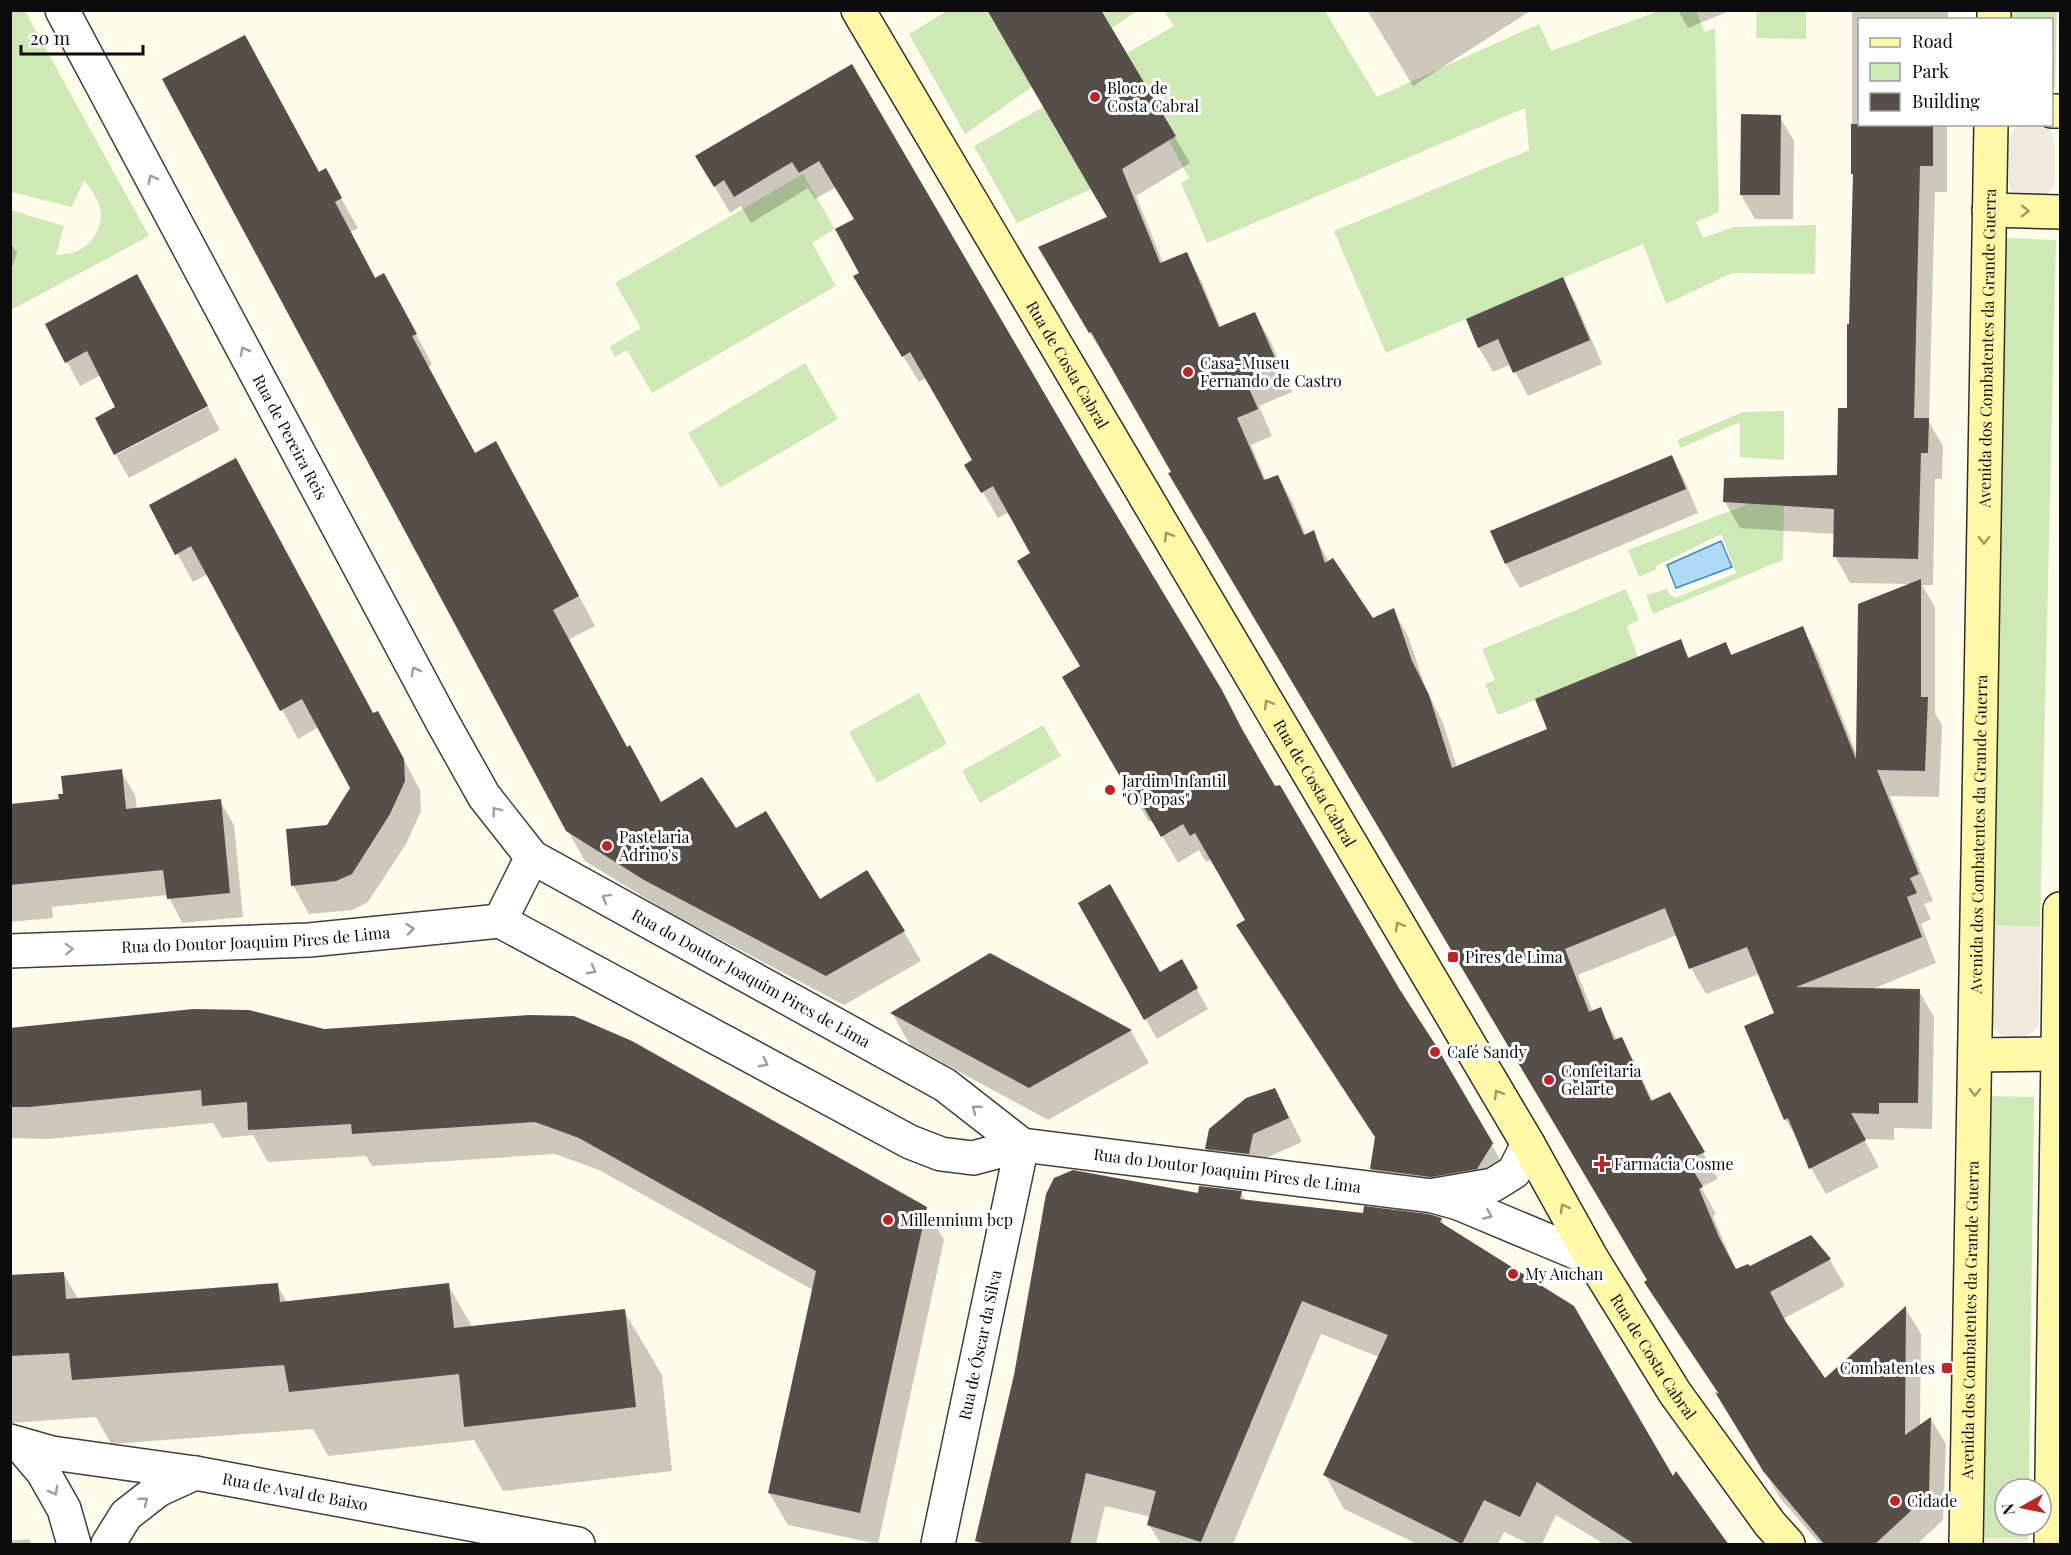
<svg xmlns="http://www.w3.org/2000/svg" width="2071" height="1555" viewBox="0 0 2071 1555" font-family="'Playfair Display',serif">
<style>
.green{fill:#cee9b6}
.plaza{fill:#eeeadc}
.water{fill:#b0d9f6;stroke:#378bcd;stroke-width:1.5}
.shadow{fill:#0003}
.building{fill:#554e49}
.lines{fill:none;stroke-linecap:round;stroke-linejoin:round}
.street-casing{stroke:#3f3f3f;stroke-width:36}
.secondary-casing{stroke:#2e2e2e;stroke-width:36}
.street{stroke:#fff;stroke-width:33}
.secondary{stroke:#fff9a7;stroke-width:33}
.oneway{stroke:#9e9e9e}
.oneway2{stroke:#9e9a69}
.poi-dot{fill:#bd2424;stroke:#fff;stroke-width:2}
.labels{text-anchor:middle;stroke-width:6;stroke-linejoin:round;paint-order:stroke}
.poi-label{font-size:16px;fill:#0c0c0c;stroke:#fff;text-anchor:start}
.street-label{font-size:16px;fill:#0c0c0c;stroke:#fff}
</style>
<rect width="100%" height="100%" fill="#fffcec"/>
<g class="green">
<path d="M11,10L25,11L149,236L11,310V210L64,226L56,255C80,255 100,241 101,215C102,205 91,188 84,180L72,207L11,192Z"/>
<polygon points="947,11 987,11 1032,87 965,134 909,34"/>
<polygon points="1101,11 1137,11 1112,28"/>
<polygon points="1164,11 1325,11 1377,97 1539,24 1551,51 1658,11 1696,11 1705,32 1715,28 1719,212 1696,222 1703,238 1733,227 1816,225 1815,274 1732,273 1666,304 1643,244 1386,353 1334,231 1529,150 1525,108 1207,243 1181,183 1189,178 1169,141 1176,136 1127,53 1174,26"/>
<polygon points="1757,11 1806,11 1806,39 1756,38"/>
<polygon points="2011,11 2057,11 2055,89 2052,89 2052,20 2011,19"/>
<polygon points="1043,107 1091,189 1017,223 974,146"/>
<polygon points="803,174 835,229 812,243 836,286 652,393 627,350 615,357 609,347 641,328 615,283"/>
<polygon points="2007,238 2056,240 2040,927 1991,925"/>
<polygon points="805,363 838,419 720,488 688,433"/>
<polygon points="1784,411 1784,460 1740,457 1740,422 1681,448 1677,440 1743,412"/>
<polygon points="1772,495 1773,506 1784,506 1783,560 1653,614 1646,595 1667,589 1669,594 1675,598 1736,573 1721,534 1656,566 1657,569 1639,577 1628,550"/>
<polygon points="1626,589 1639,620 1627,626 1638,657 1498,715 1485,684 1495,680 1482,649"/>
<polygon points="919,693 947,744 877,783 849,732"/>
<polygon points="1043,725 1061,756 980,803 962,771"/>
<polygon points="1989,1096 2034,1097 2029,1489 2005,1489 2005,1525 2028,1525 2028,1539 1983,1538"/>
</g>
<g class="plaza">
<polygon points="2020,125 2048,125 2055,138 2055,183 2051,191 2039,198 2020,198 2013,193 2009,186 2008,140 2014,129"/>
<polygon points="1991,925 2040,927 2039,1025 2031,1033 2024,1036 2016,1038 2002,1035 1991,1026"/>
<polygon points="1983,1538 2028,1539 2028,1544 1983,1544"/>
</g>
<polygon class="water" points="1721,541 1732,567 1676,588 1667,565"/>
<g class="shadow">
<polygon points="1100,10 1190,163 1136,196 1163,263 1186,254 1201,280 1221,328 1255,314 1270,340 1292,392 1259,406 1272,436 1251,445 1266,481 1278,476 1293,503 1306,536 1313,532 1329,562 1372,620 1393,610 1408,636 1426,689 1443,723 1457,767 1549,730 1680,641 1690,659 1726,644 1733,656 1802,628 1817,654 1857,755 1913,584 1850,583 1835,556 1835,534 1740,528 1725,502 1838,477 1849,409 1855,177 1852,174 1852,10 1948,10 1948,20 1860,20 1860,124 1947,124 1947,192 1935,192 1929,422 1943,446 1942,479 1935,479 1933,585 1922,585 1935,607 1935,713 1942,725 1939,797 1890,796 1933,901 1924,904 1931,919 1921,924 1936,963 1870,990 1919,991 1934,1017 1932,1129 1894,1128 1894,1140 1864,1139 1879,1167 1826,1194 1811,1168 1801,1145 1785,1119 1776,1014 1759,974 1706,994 1691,968 1677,935 1578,975 1593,1012 1600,1009 1617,1040 1621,1039 1636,1065 1653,1102 1669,1094 1718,1179 1701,1187 1716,1214 1713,1216 1736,1271 1749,1268 1811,1237 1830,1260 1845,1286 1783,1319 1824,1381 1906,1309 1921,1334 1920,1427 1931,1419 1946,1444 1943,1520 1917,1544 1820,1544 1780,1498 1720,1396 1661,1308 1646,1282 1649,1281 1173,473 1107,357 1105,358 1040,248 1109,218"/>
<polygon points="1367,10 1532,10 1413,86"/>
<polygon points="1678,10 1727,10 1727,12 1688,28"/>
<polygon points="851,66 1087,469 1221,691 1254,753 1433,1044 1507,1171 1387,1196 1371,1169 1376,1139 1253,952 1238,926 1247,921 1212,859 1206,862 1199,850 1178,863 1153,820 1149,822 1065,678 1082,667 1033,554 1009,512 998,518 967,465 974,461 926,378 919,382 871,304 862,273 856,220 836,187 815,199 808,188 751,223 741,206 730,213 697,156"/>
<polygon points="1780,117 1794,141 1793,219 1755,219 1741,195"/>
<polygon points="325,170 358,228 351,232 376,279 400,305 432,364 428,367 475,454 531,506 595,626 568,640 628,749 661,804 736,830 820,901 904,932 921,961 844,1005 663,909 585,861 568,831 319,173"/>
<polygon points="10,242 17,253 10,273"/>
<polygon points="1562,279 1576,303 1602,364 1528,396 1511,364 1493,372 1479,348 1468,320"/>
<polygon points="47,324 207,405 117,408 101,375 80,386"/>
<polygon points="208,407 220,430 129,478 116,455"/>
<polygon points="1672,457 1685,481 1698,513 1520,588 1506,564 1492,532"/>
<polygon points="151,506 373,715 394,741 420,790 421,811 406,844 368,902 353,910 309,914 293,885 352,788 319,727 298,739 208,574 193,582"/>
<polygon points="121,771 135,795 137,809 220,801 234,825 243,917 182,923 168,895 52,907 53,918 10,922 10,806 60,800"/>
<polygon points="1080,903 1159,974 1181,961 1208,1009 1157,1039"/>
<polygon points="990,955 1131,1031 1149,1063 1048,1120 910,1045 892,1013"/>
<polygon points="193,1011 926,1208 944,1240 878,1544 788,1525 769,1493 813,1290 599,1170 555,1154 372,1166 366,1156 268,1162 253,1135 222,1138 213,1123 48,1139 10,1138 10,1028"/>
<polygon points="1275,1089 1302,1142 1266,1158 1262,1178 1221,1173 1207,1149"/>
<polygon points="1241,1193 1246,1202 1364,1214 1429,1216 1441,1219 1446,1228 1672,1478 1728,1544 1604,1544 1556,1515 1542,1544 1529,1544 1504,1532 1498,1544 1417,1544 1344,1509 1325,1475 1379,1357 1321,1334 1233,1544 1161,1544 1149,1525 1151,1517 1105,1506 1096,1544 979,1544 976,1540 1199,1195"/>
<polygon points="63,1273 79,1300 277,1285 287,1302 448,1285 473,1328 624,1311 662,1375 672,1471 503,1491 474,1440 328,1456 313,1429 111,1444 96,1417 10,1423 10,1276"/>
<polygon points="29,1539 32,1544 10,1544 10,1541"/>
</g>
<g class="building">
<polygon points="987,10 1101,10 1176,136 1122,169 1160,263 1187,252 1219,327 1255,312 1278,365 1245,379 1258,409 1237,418 1264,480 1278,475 1304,535 1314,530 1325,563 1333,558 1373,618 1394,608 1412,661 1429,695 1452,768 1547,729 1535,699 1681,639 1688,658 1726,642 1731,655 1803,626 1856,759 1858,604 1921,579 1921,697 1928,697 1925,771 1877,770 1919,874 1910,878 1917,893 1907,897 1922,937 1796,987 1920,989 1918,1103 1879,1103 1879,1114 1851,1113 1866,1140 1809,1169 1788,1118 1784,1120 1744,1026 1774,1013 1747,947 1689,969 1665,908 1565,949 1589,1012 1601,1007 1614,1040 1622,1037 1651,1101 1670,1092 1705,1152 1687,1160 1703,1187 1699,1189 1719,1237 1736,1269 1748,1264 1750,1266 1811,1235 1831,1259 1770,1292 1786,1322 1825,1378 1906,1306 1905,1435 1931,1417 1929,1494 1874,1545 1825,1545 1763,1471 1715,1392 1719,1394 1644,1282 1647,1280 1168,473 1171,472 1091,332 1089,333 1038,247 1107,217"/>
<polygon points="245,35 319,172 326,168 342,198 335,202 375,278 384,273 417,334 412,336 475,453 496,441 514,475 579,596 553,610 627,747 630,745 661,802 702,777 736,828 766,811 820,899 867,870 905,931 826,976 644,880 566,831 162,79"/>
<polygon points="852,64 1088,468 1222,690 1242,729 1275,786 1280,785 1400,990 1435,1044 1493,1143 1477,1169 1431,1177 1370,1169 1375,1137 1236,925 1245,920 1195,833 1190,836 1183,824 1161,837 1136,794 1132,797 1062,677 1080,666 1017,561 1030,553 993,486 981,493 964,465 972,460 910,352 902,357 853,276 859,273 835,229 854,219 819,161 799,173 792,162 734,197 724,180 714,187 695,156"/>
<polygon points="1741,114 1781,115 1780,195 1740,195"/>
<polygon points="1851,124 1933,124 1933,166 1920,166 1914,418 1929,418 1928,453 1921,453 1918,559 1833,557 1834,509 1723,502 1724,478 1837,475 1838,408 1847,408 1847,324 1849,324 1853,174 1851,174"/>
<polygon points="137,274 208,406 114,455 95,418 115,407 87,351 65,363 45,324"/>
<polygon points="1563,277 1590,340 1513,373 1498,339 1478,348 1466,319"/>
<polygon points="1672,455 1686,489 1505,564 1490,531"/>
<polygon points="236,458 373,713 378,711 404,759 405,781 390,814 352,874 336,881 291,886 286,829 327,825 350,788 302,699 280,711 191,546 175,555 149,505"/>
<polygon points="122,769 126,809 221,799 230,893 167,899 163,870 10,885 10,804 59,799 58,794 63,794 61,776"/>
<polygon points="1110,884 1160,972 1182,959 1198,988 1144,1020 1078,903"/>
<polygon points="990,953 1132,1030 1029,1088 890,1013"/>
<polygon points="193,1009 249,1010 324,1029 529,1015 574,1016 632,1041 927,1207 860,1513 768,1493 816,1271 579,1138 535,1122 352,1134 351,1124 248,1130 247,1102 202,1106 201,1090 29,1107 10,1107 10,1028"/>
<polygon points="1275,1088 1289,1118 1253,1134 1249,1154 1205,1149 1209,1129 1246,1098"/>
<polygon points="1073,1170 1198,1193 1199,1186 1242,1191 1240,1199 1363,1213 1364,1206 1429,1214 1442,1218 1440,1222 1574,1306 1673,1476 1676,1471 1729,1545 1636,1545 1537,1482 1520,1517 1484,1500 1462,1544 1323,1475 1388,1335 1302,1301 1201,1542 1147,1525 1156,1491 1086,1473 1070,1545 991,1545 975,1541 1014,1375 1046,1194 1054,1178"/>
<polygon points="64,1272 66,1299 278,1283 280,1302 449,1283 454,1328 625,1309 636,1407 464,1427 459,1374 289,1392 284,1365 72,1380 69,1353 10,1356 10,1275"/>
</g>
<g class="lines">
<defs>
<g id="street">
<path id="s1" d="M62,10L443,723L484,796L532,857L945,1085L1022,1145L938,1544"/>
<polyline points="500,921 532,857"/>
<path id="s2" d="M10,951L309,940L500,921L910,1142L941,1154L973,1158L1022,1145L1433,1196L1458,1203L1592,1259"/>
<polyline points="1435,1195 1493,1185 1514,1172 1528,1144"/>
<path id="s3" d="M10,1441L52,1453L195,1473L578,1544"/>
<polyline points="20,1445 43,1472 64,1509 74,1544"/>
<polyline points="108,1544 126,1515 158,1490 195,1473"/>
</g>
<g id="secondary">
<path id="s4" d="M858,10L1528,1144L1592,1259L1675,1393L1770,1524L1788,1544"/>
<polyline points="1994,20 1994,10"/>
<polyline points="2052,111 2060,111"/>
<polyline points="1989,210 2060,212"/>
<polyline points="1975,1055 2060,1054"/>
<path id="s5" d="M1966,1544L1991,124"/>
<polyline points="2051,1544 2060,909"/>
</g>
</defs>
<use href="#street" class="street-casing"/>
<use href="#secondary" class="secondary-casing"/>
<use href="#street" class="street"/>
<use href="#secondary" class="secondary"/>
</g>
<defs><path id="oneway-chevron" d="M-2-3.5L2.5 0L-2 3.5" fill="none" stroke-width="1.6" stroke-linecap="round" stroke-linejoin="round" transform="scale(1.5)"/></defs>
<g class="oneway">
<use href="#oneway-chevron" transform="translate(152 179) rotate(-118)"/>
<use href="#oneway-chevron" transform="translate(244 351) rotate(-118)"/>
<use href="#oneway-chevron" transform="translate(415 671) rotate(-118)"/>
<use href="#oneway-chevron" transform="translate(496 811) rotate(-128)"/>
<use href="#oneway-chevron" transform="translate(606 898) rotate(-151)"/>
<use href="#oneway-chevron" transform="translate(410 929) rotate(-6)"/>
<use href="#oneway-chevron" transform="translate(69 949) rotate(-2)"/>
<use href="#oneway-chevron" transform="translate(592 970) rotate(28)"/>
<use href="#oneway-chevron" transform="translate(764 1063) rotate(28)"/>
<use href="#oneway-chevron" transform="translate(976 1109) rotate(-142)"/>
<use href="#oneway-chevron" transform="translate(1488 1215) rotate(23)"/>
<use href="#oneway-chevron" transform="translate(54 1491) rotate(61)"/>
<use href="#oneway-chevron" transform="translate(144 1501) rotate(-38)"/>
</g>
<g class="oneway2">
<use href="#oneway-chevron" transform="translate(2025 211) rotate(1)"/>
<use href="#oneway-chevron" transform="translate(1168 536) rotate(-121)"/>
<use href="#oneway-chevron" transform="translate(1984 540) rotate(91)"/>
<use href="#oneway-chevron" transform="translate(1268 704) rotate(-121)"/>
<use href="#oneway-chevron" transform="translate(1399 926) rotate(-121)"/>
<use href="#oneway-chevron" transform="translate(1975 1092) rotate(91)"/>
<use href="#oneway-chevron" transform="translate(1498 1094) rotate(-121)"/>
<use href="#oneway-chevron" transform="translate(1564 1208) rotate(-119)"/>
</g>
<g class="poi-dot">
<circle cx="1095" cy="97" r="6"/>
<circle cx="1188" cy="372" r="6"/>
<circle cx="1110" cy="790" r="6"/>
<circle cx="607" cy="846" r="6"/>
<rect x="1447" y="951" width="12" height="12" rx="3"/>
<circle cx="1435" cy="1052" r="6"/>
<circle cx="1549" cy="1080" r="6"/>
<path d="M1599 1155h6v6h6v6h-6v6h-6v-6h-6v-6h6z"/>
<circle cx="888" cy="1220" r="6"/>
<circle cx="1513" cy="1274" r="6"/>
<rect x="1941" y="1362" width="12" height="12" rx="3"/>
<circle cx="1895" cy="1501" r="6"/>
</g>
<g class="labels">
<g class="poi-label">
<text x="1107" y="94">Bloco de<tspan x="1107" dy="18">Costa Cabral</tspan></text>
<text x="1200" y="369">Casa-Museu<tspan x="1200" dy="18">Fernando de Castro</tspan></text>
<text x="1122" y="787">Jardim Infantil<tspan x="1122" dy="18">"O Popas"</tspan></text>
<text x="619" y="843">Pastelaria<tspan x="619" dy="18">Adrino's</tspan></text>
<text x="1465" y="963">Pires de Lima</text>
<text x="1447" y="1058">Café Sandy</text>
<text x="1561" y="1077">Confeitaria<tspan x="1561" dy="18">Gelarte</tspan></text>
<text x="1614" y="1170">Farmácia Cosme</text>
<text x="900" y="1226">Millennium bcp</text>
<text x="1525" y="1280">My Auchan</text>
<text x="1935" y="1374" text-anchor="end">Combatentes</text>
<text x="1907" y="1507">Cidade</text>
</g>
<g class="street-label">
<text dy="6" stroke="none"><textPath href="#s5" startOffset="1196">Avenida dos Combatentes da Grande Guerra</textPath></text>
<text dy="6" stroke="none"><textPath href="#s4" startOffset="412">Rua de Costa Cabral</textPath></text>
<text dy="6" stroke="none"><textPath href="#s1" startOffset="484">Rua de Pereira Reis</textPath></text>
<text dy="6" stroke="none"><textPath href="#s4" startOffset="898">Rua de Costa Cabral</textPath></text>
<text dy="6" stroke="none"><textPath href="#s5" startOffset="710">Avenida dos Combatentes da Grande Guerra</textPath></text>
<text dy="6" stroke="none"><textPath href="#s2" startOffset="246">Rua do Doutor Joaquim Pires de Lima</textPath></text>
<text dy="6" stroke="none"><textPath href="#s1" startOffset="1220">Rua do Doutor Joaquim Pires de Lima</textPath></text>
<text dy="6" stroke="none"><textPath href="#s2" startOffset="1280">Rua do Doutor Joaquim Pires de Lima</textPath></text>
<text dy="6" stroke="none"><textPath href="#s5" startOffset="224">Avenida dos Combatentes da Grande Guerra</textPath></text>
<text transform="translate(980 1345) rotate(-78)" y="6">Rua de Óscar da Silva</text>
<text dy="6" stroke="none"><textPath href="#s4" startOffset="1564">Rua de Costa Cabral</textPath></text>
<text dy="6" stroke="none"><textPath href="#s3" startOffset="290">Rua de Aval de Baixo</textPath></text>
</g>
</g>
<rect width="2071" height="1555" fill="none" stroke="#0c0c0c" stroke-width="24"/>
<rect x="1858" y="18" width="195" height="108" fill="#ffffff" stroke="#9e9e9e" stroke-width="1.5"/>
<rect x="1870" y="38" width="30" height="9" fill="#fff9a7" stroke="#9e9e9e" stroke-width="1.5"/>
<text x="1912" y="48" font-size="18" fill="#0c0c0c">Road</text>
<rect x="1870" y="63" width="30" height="18" fill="#cee9b6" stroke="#9e9e9e" stroke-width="1.5"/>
<text x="1912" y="78" font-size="18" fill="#0c0c0c">Park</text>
<rect x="1870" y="93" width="30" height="18" fill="#554e49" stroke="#9e9e9e" stroke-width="1.5"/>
<text x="1912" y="108" font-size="18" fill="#0c0c0c">Building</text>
<g transform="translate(2023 1507) rotate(261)"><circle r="28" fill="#ffffff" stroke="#9e9e9e" stroke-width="1.5"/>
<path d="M0-4.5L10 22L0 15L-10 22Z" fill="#bd2424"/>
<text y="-9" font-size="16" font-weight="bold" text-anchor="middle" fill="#0c0c0c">N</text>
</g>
<path d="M21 45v9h122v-9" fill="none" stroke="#0c0c0c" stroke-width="3"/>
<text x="30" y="45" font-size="18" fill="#0c0c0c" stroke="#ffffff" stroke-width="4.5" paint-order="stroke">20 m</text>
</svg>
